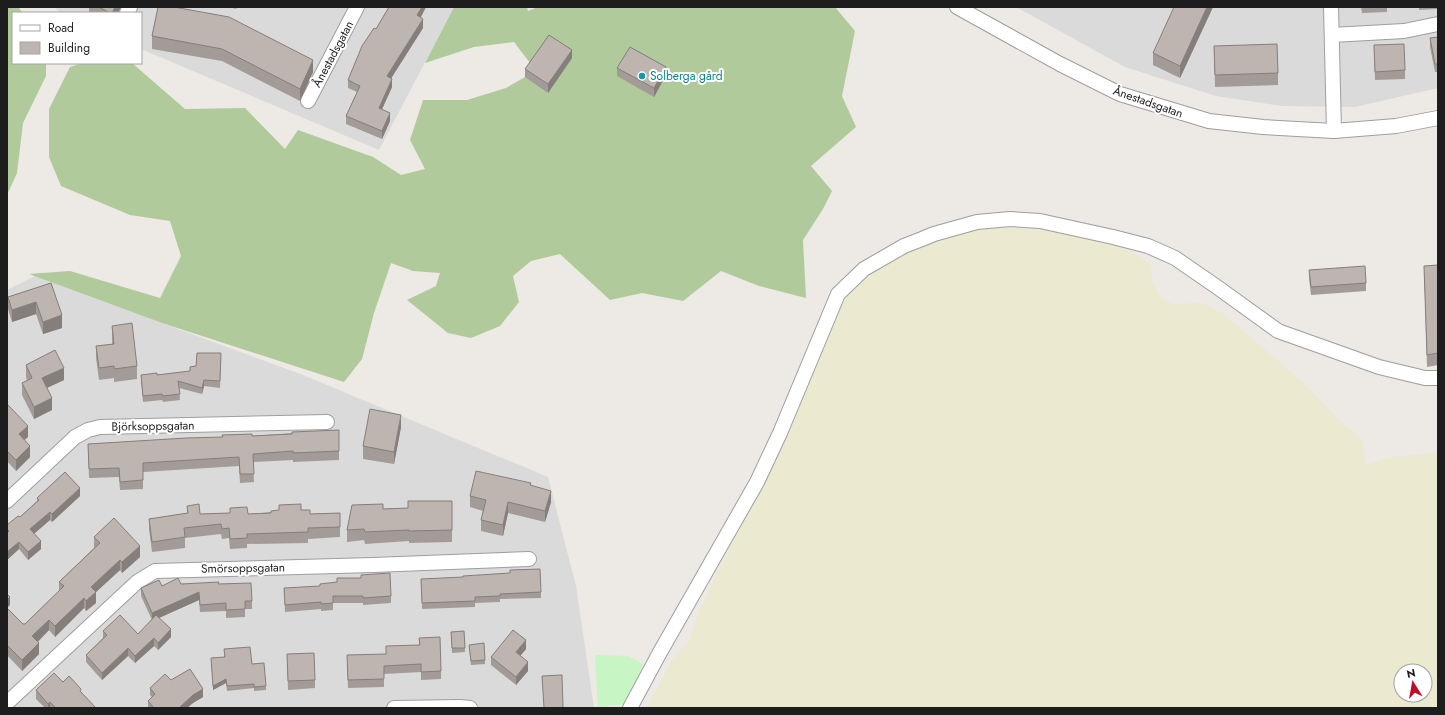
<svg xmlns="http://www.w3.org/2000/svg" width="1445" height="715" viewBox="0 0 1445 715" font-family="Jost,sans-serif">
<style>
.residential{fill:#dbdada}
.farmland{fill:#ebe9d0;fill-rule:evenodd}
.forest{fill:#b0ca9b}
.park{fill:#c7f5c3}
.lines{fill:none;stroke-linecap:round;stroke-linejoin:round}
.minor-casing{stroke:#9e9e9e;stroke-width:16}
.minor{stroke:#fff;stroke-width:14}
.wall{fill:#a39b97}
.shaded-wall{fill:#857e7b}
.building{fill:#beb4b0;stroke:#857e7b}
.culture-dot{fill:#0f9aa8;stroke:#fff;stroke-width:1.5}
.labels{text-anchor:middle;stroke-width:4;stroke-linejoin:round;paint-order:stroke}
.street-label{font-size:12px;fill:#1d1d1d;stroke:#fff}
.culture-label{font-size:12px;fill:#0d838f;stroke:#fff;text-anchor:start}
</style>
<rect width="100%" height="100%" fill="#ede9e4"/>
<g class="residential">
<polygon points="54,7 454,7 379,150 141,49 141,13 61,13"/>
<polygon points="1016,7 1438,7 1438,88 1355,107 1282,106 1216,96 1125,67"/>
<polygon points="35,276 303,375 548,477 576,586 594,708 7,708 7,290"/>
</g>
<path class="farmland" d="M990,227L1074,233L1129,250L1150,264L1153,283L1160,297L1173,304L1202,303L1224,314L1310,389L1340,421L1363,441L1365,465L1392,457L1438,453V708H647L671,661L689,641L700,609L764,478L838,304L884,264L935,241ZM1401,671H1425V695H1401Z"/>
<g class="forest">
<polygon points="7,7 18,7 23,13 13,13 13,63 46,63 46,76 23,123 17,173 7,195"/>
<polygon points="454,7 527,7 528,11 538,7 835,7 855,31 842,96 856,127 811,166 832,191 823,209 803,240 806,298 759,286 721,271 683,301 642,293 610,300 560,254 531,261 513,276 519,302 500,326 471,338 448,333 407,300 436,286 440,273 413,271 391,263 374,313 362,359 344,382 162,323 29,274 70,271 160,298 181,256 170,221 130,215 61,186 49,157 49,109 70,67 83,63 132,63 185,109 245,108 285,149 298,130 373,157 401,175 425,169 410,140 423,100 467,100 506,88 525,77 533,67 514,42 474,47 425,63"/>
</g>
<polygon class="park" points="595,655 628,656 643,664 626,704 598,707"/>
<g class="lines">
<defs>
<g id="minor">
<polyline points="957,7 1060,64 1120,94 1209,121 1263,127 1334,131 1396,126 1438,118"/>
<polyline points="1331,7 1334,131"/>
<polyline points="127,13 130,7"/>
<polyline points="1332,35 1404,31 1438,24"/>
<polyline points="308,101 357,7"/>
<polyline points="7,501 75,437 88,430 100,427 327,422"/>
<polyline points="7,703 137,582 155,571 373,565 529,559"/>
<polyline points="394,708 460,707 470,708"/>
<polyline points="630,708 659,654 757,482 780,433 838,294 864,269 904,246 922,239 934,234 977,222 1010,219 1040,221 1113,237 1148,246 1175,258 1217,287 1278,331 1379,367 1425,378 1438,378"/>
</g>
</defs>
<use href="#minor" class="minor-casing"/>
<use href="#minor" class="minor"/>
</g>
<g class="wall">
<polygon points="89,7 121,7 118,13 89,13"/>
<polygon points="158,7 313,72 300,101 222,61 152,49 152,36"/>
<polygon points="229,7 237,7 236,9"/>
<polygon points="389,7 426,7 421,17 423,28 391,78 392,87 382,109 390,121 382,139 346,124 346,116 357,92 348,88 348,80 376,29"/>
<polygon points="1213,7 1180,78 1153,65 1153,53"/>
<polygon points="1361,7 1387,7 1387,12 1362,13"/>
<polygon points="1419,7 1438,7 1438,9 1419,10"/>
<polygon points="1438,37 1438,72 1435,72 1430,47 1430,38"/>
<polygon points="1374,45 1405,70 1405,79 1375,80"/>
<polygon points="1214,46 1278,73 1278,85 1215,87"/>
<polygon points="572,58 548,93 525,77 525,69"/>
<polygon points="617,68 666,75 654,97 617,76"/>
<polygon points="1438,265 1438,365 1427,367 1424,266"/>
<polygon points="1309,270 1366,283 1366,291 1311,295 1309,278"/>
<polygon points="51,283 62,328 43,334 36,314 12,322 8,309 8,297"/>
<polygon points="112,326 137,366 137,379 114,382 114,378 99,380 96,358 96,346 112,344"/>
<polygon points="221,353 220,388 204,386 202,394 179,388 180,400 163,402 162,400 143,402 141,381 141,375 157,375 190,371 190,367 196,366"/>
<polygon points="26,365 64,380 47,388 52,410 34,419 22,395 22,383 27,381 26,377"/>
<polygon points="7,407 28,437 24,440 30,457 16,471 7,461"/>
<polygon points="401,427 394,464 363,459 363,446"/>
<polygon points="339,430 339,460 293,462 293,460 253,462 254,482 240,483 239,466 143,472 143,489 120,490 119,477 89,478 88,444 252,436"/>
<polygon points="531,486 551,502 545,522 508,513 503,536 481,531 481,520 483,511 470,507 470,496"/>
<polygon points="80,496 52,522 50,520 34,534 41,549 28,560 19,549 7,560 7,525 20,517 37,501 37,498"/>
<polygon points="452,501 452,542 409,543 409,541 365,544 364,540 347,542 347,530 383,509 408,508"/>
<polygon points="187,506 200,514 230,513 230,508 248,514 301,510 310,514 340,513 340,537 308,539 308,543 247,544 247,548 230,549 229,538 222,539 221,534 185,538 185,548 152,552 149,529 149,519 187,513"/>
<polygon points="94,537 140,557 122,573 120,570 96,592 96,603 86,611 84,608 55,637 49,630 38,642 39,654 22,671 7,655 7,608 23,624 25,624 59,591 59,582 94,548"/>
<polygon points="421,579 541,592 541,598 500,599 500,602 475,603 475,607 422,609"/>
<polygon points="181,584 219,584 252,601 252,609 245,609 245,617 226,618 226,611 200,612 199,600 159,618 171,637 158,650 154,646 135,663 128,656 102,680 86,662 86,655 103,638 103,631 138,634 152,620 141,596 141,588 162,586"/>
<polygon points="284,588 391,596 391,603 363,605 363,603 333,603 333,610 321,611 321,609 285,612"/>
<polygon points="464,631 465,652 452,653 451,632"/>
<polygon points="419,638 441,671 441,679 421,680 421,672 384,674 384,687 348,688 347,663 386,654 419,645"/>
<polygon points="469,645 485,660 485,664 471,665"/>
<polygon points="224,649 252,664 266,686 266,690 254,691 254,688 227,691 226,683 213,690 211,658 224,657"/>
<polygon points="526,649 520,656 528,671 516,685 491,665 491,657"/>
<polygon points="287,654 315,680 315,688 288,690"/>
<polygon points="171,680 203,697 193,703 187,708 148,708 148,701 152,697 150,695 150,688"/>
<polygon points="63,682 81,692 96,708 45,708 36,699 36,690"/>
</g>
<g class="shaded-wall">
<polygon points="115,7 121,7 118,13 112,13"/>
<polygon points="422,7 426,7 417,24 417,15"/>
<polygon points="1207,7 1213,7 1180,78 1180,66"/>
<polygon points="423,19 423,28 387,85 387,76"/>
<polygon points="572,50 572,58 548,93 548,84"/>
<polygon points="313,60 313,72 300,101 300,89"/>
<polygon points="666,67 666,75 654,97 654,88"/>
<polygon points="392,79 392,87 379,116 379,108"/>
<polygon points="390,113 390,121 382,139 382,131"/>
<polygon points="36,302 36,314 12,322 12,310"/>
<polygon points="62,315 62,328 43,334 43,322"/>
<polygon points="64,368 64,380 42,390 42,378"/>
<polygon points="204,380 204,386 202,394 202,388"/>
<polygon points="52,398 52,410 34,419 34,407"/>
<polygon points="401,415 401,427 394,464 394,452"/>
<polygon points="28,426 28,437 19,445 19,434"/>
<polygon points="30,446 30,457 16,471 16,460"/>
<polygon points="80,488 80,496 52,522 52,514"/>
<polygon points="551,491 551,502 545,522 545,511"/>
<polygon points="508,502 508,513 503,536 503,525"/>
<polygon points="50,512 50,520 30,537 30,529"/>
<polygon points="41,541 41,549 28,560 28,552"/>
<polygon points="19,542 19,549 7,560 7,552"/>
<polygon points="140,546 140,557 122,573 122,562"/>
<polygon points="120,560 120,570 96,592 96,603 86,611 86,601 91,587"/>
<polygon points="199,592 199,600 152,621 152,613"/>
<polygon points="10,597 10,605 7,608 7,600"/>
<polygon points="84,598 84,608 55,637 55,626"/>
<polygon points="49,620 49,630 32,647 32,636"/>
<polygon points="171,629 171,637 158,650 158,643"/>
<polygon points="154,638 154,646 135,663 135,656"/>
<polygon points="526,640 526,649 516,661 516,652"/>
<polygon points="39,643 39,654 22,671 22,660"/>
<polygon points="128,648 128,656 102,680 102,673"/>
<polygon points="528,662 528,671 516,685 516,677"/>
<polygon points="226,679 226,683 213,690 213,686"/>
<polygon points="203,689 203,697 193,703 187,708 179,708 193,695"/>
<polygon points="50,702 50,708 48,708 48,704"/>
</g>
<g class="building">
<polygon points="99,7 115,7 112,13 110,13"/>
<polygon points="158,7 174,7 229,17 313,60 300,89 222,49 152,36"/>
<polygon points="389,7 422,7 417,15 423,19 387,76 392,79 379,108 390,113 382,131 346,116 360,86 348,80 362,46 374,28 376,29"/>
<polygon points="1174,7 1207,7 1180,66 1153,53"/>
<polygon points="549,35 572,50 548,84 525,69"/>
<polygon points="1438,37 1438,64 1435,64 1430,38"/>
<polygon points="1277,44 1278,73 1215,75 1214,46"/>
<polygon points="1404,44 1405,70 1375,72 1374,45"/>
<polygon points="630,47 666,67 654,88 617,68"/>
<polygon points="1438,265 1438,353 1427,355 1424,266"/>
<polygon points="1365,266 1366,283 1311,287 1309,270"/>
<polygon points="51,283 62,315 43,322 36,302 12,310 8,297"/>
<polygon points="132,323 137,366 114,369 114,366 99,368 96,346 114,344 112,326"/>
<polygon points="55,350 64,368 42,378 52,398 34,407 22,383 32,378 26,365"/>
<polygon points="197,353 221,353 220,381 204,380 202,388 178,381 180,394 163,396 162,394 143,396 141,375 157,373 157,375 190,371 190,367 196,366"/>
<polygon points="8,405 28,426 19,434 30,446 16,460 7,451 7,407"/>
<polygon points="370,409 401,415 394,452 363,446"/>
<polygon points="339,430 339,451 293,453 293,451 253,454 254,474 240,474 239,457 143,463 143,480 120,482 119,468 89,469 88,444 186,438 223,437 222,435 252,434 252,436 292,434 292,432"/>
<polygon points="476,471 531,483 530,485 551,491 545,511 508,502 503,525 481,520 486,500 470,496"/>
<polygon points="65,472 80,488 52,514 50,512 30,529 41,541 28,552 19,542 7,552 7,533 9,531 7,529 7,525 18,516 20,517 39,500 37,498"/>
<polygon points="408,501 452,501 452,530 409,531 409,530 365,532 364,529 347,530 352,505 383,504 383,509 408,508"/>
<polygon points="199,504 200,514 230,513 230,508 247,507 248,514 271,513 271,511 279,510 279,505 301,504 301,510 310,510 310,514 340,513 340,527 308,528 308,532 247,534 247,538 230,539 229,528 222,529 221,524 184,528 185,537 152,542 149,519 188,513 187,506"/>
<polygon points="114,518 140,546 122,562 120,560 91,587 96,592 86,601 84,598 55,626 49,620 32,636 39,643 22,660 7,645 7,608 23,624 25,624 64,586 59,582 100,543 94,537"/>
<polygon points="540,569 541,592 500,594 500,596 475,597 475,601 422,603 421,579 463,577 463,576 510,573 510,570"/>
<polygon points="390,573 391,596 363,598 363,596 333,596 333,603 321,604 321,602 285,605 284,588 320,586 320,584 337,582 337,578 361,578 361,575"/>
<polygon points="178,578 181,584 219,582 218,584 251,583 252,601 245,601 245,609 226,610 226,603 200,605 199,592 152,613 141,588 159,580 162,586"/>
<polygon points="7,594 10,597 7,600"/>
<polygon points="120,615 138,634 156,615 171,629 158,643 154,638 135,656 128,648 102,673 86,655 107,635 103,631"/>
<polygon points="513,630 526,640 516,652 528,662 516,677 491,657"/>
<polygon points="464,631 465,648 452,648 451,632"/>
<polygon points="440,637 441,671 421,672 421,664 384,666 384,679 348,680 347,655 386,654 386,646 420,645 419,638"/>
<polygon points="484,643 485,660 471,661 469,645"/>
<polygon points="250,647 252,664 264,663 266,686 254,687 254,684 227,686 226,679 213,686 211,658 225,657 224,649"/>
<polygon points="314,653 315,680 288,681 287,654"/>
<polygon points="190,669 203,689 193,695 179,708 154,708 148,701 155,694 150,688 165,674 171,680"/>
<polygon points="54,673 63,682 69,676 81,689 80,691 96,708 56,708 50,702 48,704 36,690"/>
<polygon points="562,675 563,708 544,708 542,676"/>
</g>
<circle class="culture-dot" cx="642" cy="76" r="4"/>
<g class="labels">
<g class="street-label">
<text transform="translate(333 54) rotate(-62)" y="4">Ånestadsgatan</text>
<text transform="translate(1148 102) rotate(19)" y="4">Ånestadsgatan</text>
<text transform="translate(153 426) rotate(-1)" y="4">Björksoppsgatan</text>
<text transform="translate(243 568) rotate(-1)" y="4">Smörsoppsgatan</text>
</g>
<g class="culture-label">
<text x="650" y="80">Solberga gård</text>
</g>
</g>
<rect width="1445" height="715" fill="none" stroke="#1d1d1d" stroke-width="16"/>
<rect x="12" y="12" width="130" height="52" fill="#ffffff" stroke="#a5a5a5"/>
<rect x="20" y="25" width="20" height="6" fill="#ffffff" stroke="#a5a5a5"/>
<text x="48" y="32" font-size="12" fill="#1d1d1d">Road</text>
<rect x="20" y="42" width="20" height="12" fill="#beb4b0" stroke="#a5a5a5"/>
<text x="48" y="52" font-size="12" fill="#1d1d1d">Building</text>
<g transform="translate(1413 683) rotate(349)"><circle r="19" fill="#ffffff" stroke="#a5a5a5"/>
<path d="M0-3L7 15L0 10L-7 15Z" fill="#bb0f29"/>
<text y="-6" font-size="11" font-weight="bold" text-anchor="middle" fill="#1d1d1d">N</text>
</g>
</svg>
